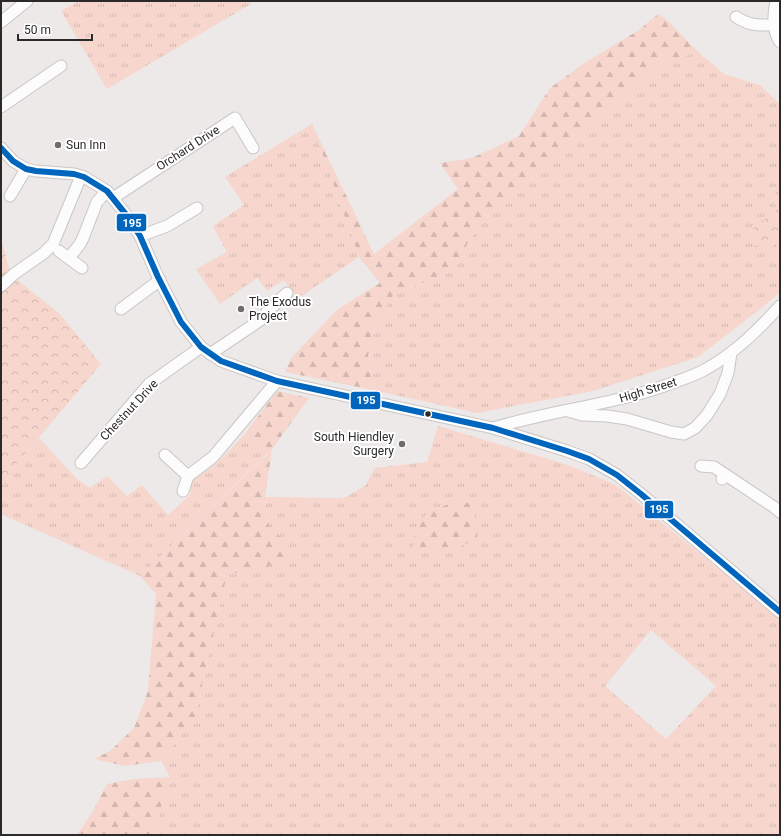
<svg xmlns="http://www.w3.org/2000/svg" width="781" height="836" viewBox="0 0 781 836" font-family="Roboto,sans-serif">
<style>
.grass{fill:url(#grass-tufts);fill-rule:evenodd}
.forest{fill:url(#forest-firs)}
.park{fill:url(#park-crowns)}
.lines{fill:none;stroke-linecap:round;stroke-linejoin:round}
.minor-casing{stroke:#c9c7c6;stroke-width:13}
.minor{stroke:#fcfcfc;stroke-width:11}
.bus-1-casing{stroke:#fff;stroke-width:9}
.bus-1{stroke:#0065bd;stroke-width:6}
.poi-dot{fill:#6f6c6c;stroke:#fff;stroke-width:1.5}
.bus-dot{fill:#2b2929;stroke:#fff;stroke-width:1.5}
.labels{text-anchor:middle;stroke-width:4;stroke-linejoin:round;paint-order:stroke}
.poi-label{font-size:12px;fill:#2b2929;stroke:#fff;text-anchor:start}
.street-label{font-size:12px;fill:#2b2929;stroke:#fff}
.line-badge{stroke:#fff;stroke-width:1.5}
.badge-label{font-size:11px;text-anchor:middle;font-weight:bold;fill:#fff}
</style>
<defs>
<pattern id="grass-tufts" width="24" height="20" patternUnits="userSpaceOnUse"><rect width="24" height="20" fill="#f6d6cd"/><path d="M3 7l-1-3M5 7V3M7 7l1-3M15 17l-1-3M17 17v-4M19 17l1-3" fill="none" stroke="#d3b8b0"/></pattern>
<pattern id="forest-firs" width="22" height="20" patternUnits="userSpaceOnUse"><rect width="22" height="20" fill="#f6d6cd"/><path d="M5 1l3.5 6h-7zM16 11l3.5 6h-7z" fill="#d3b8b0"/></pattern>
<pattern id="park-crowns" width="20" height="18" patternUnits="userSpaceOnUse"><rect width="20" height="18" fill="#f6d6cd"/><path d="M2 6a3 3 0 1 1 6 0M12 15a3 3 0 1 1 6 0" fill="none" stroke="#d3b8b0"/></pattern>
</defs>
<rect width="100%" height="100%" fill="#ece9e8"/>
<g class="grass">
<polygon points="79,1 248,1 251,4 107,89 61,11"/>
<polygon points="698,52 724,74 760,85 780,104 780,292 768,303 698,357 593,391 477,413 373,390 368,356 374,326 393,295 449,272 481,223 540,171 592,121 666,61"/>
<polygon points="312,124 359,257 297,299 284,280 267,291 257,278 220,304 196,269 227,252 213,226 244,205 225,177"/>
<path d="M438,426L568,465L616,485L780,619V835H153L170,777L161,761L195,717L227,574L262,570L268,524L265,497L344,498L365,486L375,468L427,462ZM651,630L716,686L666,739L605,686Z"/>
<polygon points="244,435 272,449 140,576 1,514 1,487 19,461 39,438 77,479 90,488 107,476 127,496 142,485 168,515 190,495 192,481 218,462"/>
</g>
<g class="forest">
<polygon points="658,14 667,20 698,52 666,61 592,121 540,171 481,223 449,272 393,295 374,326 368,356 373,390 285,372 292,357 338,309 380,283 359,257 312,124 374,254 458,189 440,163 472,158 519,136 550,88 586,62 639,30"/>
<polygon points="277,391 309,398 272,449 265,497 268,524 293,551 262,570 227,574 195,717 161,761 125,766 94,759 110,751 134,728 148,691 156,594 140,576 272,450 244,435"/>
<polygon points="460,499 473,506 478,525 477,538 454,550 413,549 415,529 427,513"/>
<polygon points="170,777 153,835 77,835 93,811 107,784 135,779"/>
</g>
<g class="park">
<polygon points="780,183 780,240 769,250 753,246 754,225 776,213 775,187"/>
<polygon points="1,238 11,275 60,314 101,364 19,461 1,487"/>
</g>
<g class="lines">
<defs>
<g id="minor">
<path d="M776,1C773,15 772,30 780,42"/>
<path d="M736,17C751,26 757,25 774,25"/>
<polyline points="1,22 27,1"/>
<polyline points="1,107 61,66"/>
<polyline points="1,148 13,161 26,169 36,171 74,174 84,177 107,191 128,217 140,236 158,277 181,322 201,347 221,361 277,381 493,428 567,451 589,459 617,475 641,494 780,612"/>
<polyline points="10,196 26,169"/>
<polyline points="113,198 235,118 253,148"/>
<polyline points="140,236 167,226 197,208"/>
<polyline points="59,251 82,268"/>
<polyline points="69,258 80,244 83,238 97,202 107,191"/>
<polyline points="1,286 14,274 44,253 53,244 81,176"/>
<polyline points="121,309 160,280"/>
<polyline points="210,354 265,317 267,312 287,293"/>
<polyline points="568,411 582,415 607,416 627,419 671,432 684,434 695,428 707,415 720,394 728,373 731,353"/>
<path d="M493,428C550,411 610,405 667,385C680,380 694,376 706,369C735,353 758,330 780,306"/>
<polyline points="165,455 188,476 183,491"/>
<polyline points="81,463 149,384 201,347"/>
<polyline points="701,466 714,467 726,475"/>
<polyline points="188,476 213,457 277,381"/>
<polyline points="722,479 726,475 774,507 780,512"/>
</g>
</defs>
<use href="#minor" class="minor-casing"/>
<use href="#minor" class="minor"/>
<defs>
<polyline id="bus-1" points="1,148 13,161 26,169 36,171 74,174 84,177 107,191 128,217 140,236 158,277 181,322 201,347 221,361 277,381 493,428 567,451 589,459 617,475 641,494 780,612"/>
</defs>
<use href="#bus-1" class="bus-1-casing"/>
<use href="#bus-1" class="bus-1"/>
</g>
<g class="poi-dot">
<circle cx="58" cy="145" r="4"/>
<circle cx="241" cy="309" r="4"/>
<circle cx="402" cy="444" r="4"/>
</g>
<circle class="bus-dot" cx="428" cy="414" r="3.5"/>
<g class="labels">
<g class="poi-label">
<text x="66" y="149">Sun Inn</text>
<text x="249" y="306">The Exodus<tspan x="249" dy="14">Project</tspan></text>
<text x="394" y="441" text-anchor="end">South Hiendley<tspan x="394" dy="14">Surgery</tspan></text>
</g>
<g class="street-label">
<text transform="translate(188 148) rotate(-33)" y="4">Orchard Drive</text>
<text transform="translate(648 390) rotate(-17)" y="4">High Street</text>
<text transform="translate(129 410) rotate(-47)" y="4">Chestnut Drive</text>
</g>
</g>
<g class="line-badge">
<rect x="116" y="213" width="31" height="19" rx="4" fill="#0065bd"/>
<rect x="350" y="391" width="31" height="19" rx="4" fill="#0065bd"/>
<rect x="644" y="500" width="30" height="19" rx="4" fill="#0065bd"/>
</g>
<g class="badge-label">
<text x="132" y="227">195</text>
<text x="366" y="404">195</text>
<text x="659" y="513">195</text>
</g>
<rect width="781" height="836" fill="none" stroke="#2b2929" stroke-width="4"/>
<path d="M18 34v6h74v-6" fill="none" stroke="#2b2929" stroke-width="2"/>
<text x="24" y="34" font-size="12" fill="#2b2929" stroke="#ffffff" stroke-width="3" paint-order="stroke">50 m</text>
</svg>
